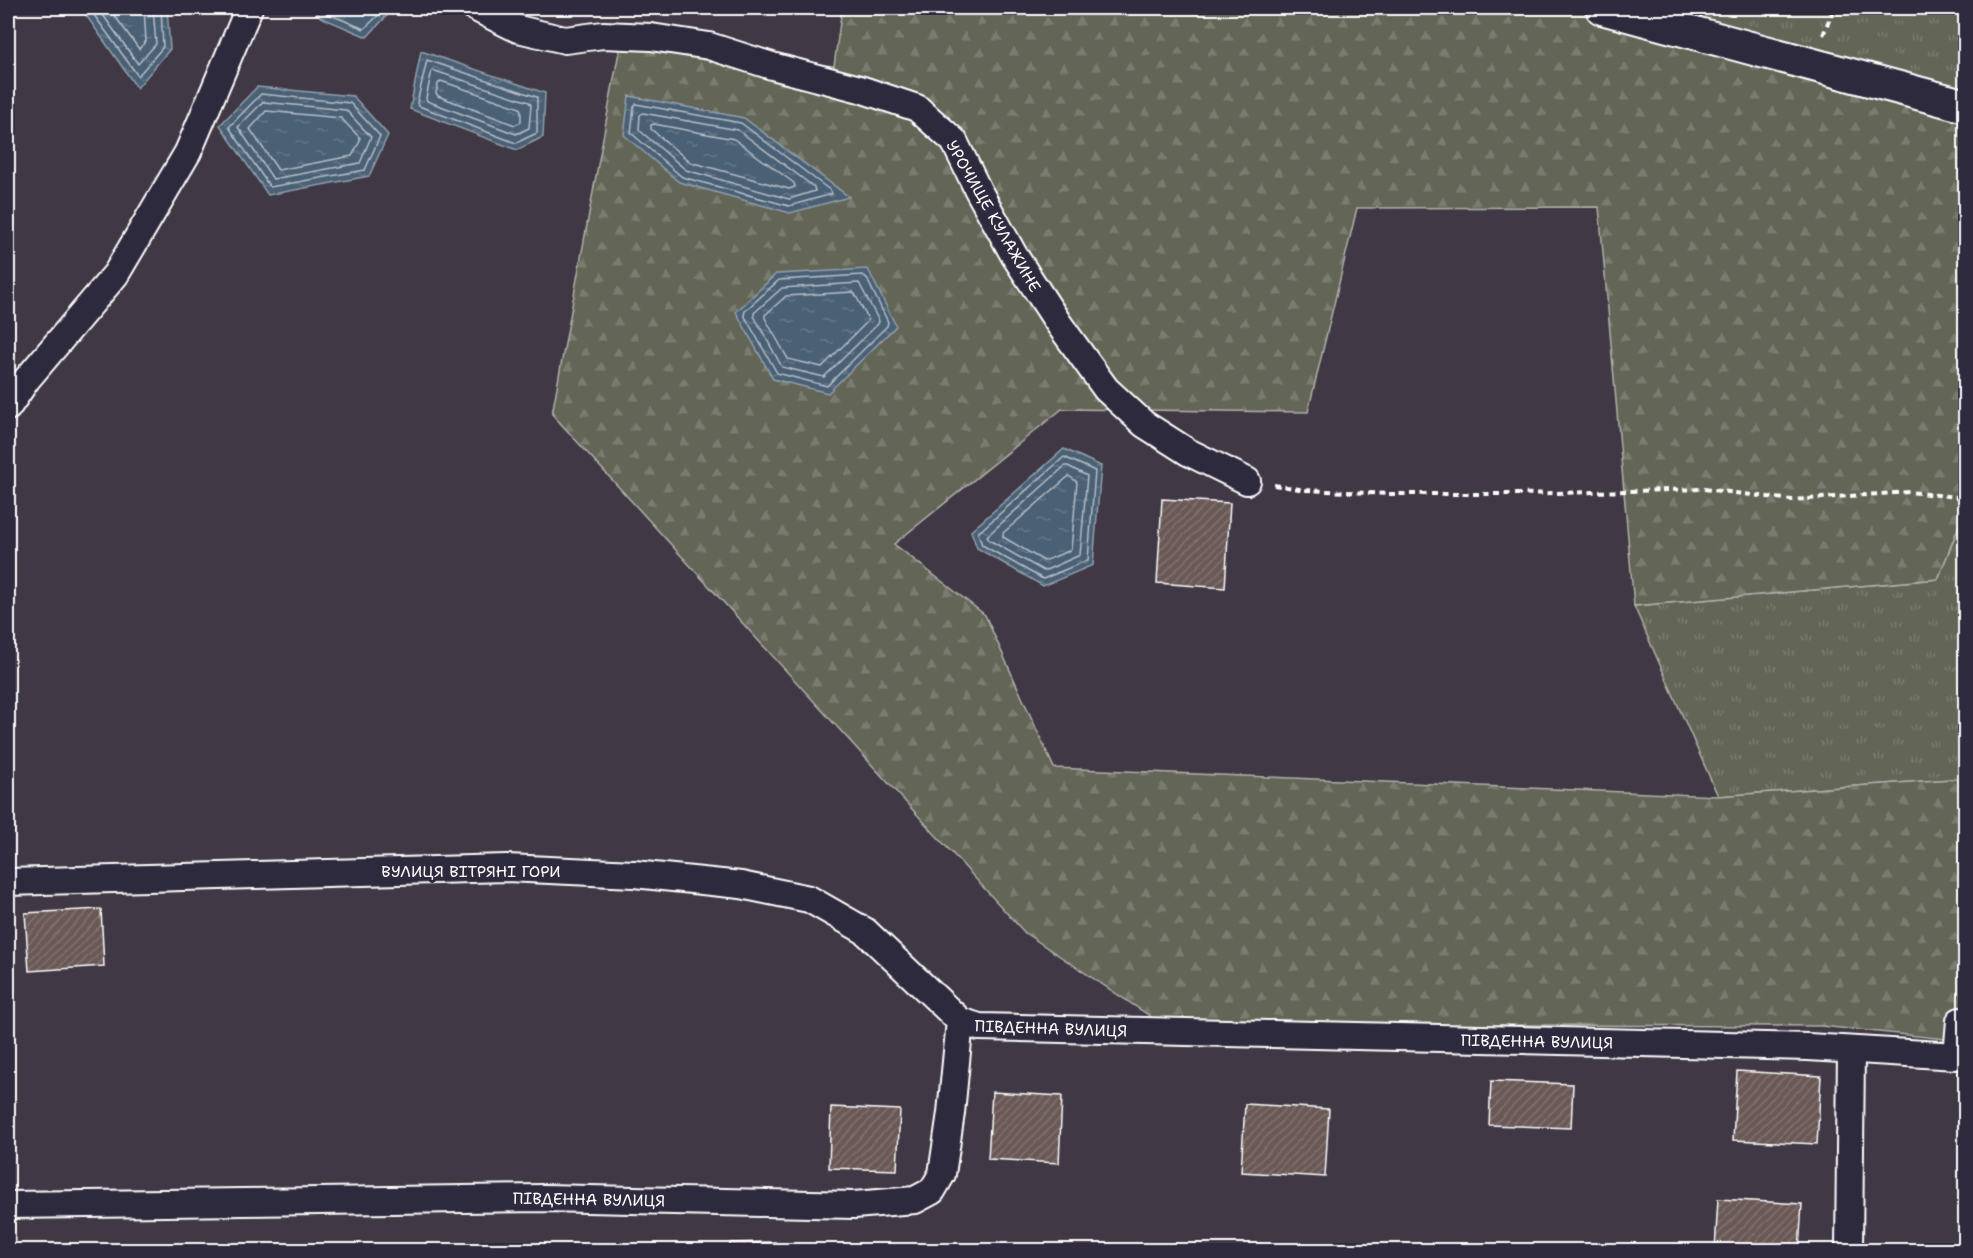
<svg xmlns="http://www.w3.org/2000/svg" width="1973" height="1258" viewBox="0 0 1973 1258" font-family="'Shantell Sans',sans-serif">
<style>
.grass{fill:url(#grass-tufts);stroke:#b1b2ab;stroke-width:1.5}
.forest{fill:url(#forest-firs);stroke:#b1b2ab;stroke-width:1.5}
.water{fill:url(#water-ripples);stroke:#92a0ac;stroke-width:1.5}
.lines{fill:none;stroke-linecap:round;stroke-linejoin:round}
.shore{stroke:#b7bfc8;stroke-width:1.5}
.building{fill:url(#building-hatch);stroke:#fff;stroke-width:1.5}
.minor-casing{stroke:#fff;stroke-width:30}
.tertiary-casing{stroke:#fff;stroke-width:36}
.path{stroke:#fff;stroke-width:4;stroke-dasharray:6 4.5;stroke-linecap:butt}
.minor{stroke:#2f2a3d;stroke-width:26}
.tertiary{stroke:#2f2a3d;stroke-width:32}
.labels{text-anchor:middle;stroke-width:6;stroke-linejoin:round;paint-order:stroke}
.street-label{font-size:16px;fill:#fff;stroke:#2f2a3d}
</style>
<defs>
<pattern id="grass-tufts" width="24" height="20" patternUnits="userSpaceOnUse" patternTransform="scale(1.5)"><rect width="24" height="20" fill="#636557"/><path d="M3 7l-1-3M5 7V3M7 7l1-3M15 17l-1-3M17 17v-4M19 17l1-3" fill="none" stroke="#7a7c70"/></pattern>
<pattern id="forest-firs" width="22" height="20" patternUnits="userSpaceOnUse" patternTransform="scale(1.5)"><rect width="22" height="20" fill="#636557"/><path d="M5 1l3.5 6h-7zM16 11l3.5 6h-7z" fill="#7a7c70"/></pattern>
<pattern id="water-ripples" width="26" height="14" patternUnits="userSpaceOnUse" patternTransform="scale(1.5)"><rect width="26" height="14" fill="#4a6075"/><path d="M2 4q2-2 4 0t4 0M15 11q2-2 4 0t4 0" fill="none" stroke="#65788a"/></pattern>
<pattern id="building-hatch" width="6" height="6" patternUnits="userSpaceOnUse" patternTransform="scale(1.5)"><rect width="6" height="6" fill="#695957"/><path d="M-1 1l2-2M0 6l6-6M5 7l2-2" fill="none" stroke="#807270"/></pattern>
</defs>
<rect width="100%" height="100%" fill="#403845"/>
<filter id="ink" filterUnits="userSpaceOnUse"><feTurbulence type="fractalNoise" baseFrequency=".0167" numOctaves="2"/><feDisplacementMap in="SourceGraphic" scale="12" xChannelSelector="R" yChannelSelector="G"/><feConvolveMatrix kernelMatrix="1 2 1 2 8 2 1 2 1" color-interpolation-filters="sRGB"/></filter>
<g filter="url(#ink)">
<g class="grass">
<polygon points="1602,8 1965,8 1965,106"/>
<polygon points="1965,510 1965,778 1718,796 1634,606 1938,579"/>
</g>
<polygon class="forest" points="842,8 1577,8 1965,107 1965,510 1938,579 1634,606 1599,207 1357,208 1308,412 1062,409 894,544 985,615 1054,768 1718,796 1965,778 1965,1041 1821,1026 1162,1024 1025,933 552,414 620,46 834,66"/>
<g class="water">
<polygon points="81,8 167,8 170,49 137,88"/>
<polygon points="314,8 394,8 367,37 320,17"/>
<polygon points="421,51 545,93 543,137 517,150 410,109"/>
<polygon points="257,87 353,96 388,135 369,176 268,195 220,125"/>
<polygon points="629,96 744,118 849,197 790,213 679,182 624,135"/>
<polygon points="868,269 896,326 828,393 773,379 736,312 776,274"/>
<polygon points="1064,449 1101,466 1093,565 1043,586 977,548 971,531"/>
</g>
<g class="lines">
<g class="shore">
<polyline points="89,8 138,76 163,47 161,8"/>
<polyline points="98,8 138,64 156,44 153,8"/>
<polyline points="109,8 139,49 146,41 144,8"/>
<polyline points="321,8 324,12 364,29 386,8"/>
<polygon points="427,60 537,97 537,133 516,143 419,106 417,103"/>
<polygon points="432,70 529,102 531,105 529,128 516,134 427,101 426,98"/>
<polygon points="441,81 520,108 521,111 521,122 515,125 438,96 436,93 438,84"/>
<polygon points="261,94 350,103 380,136 365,170 270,187 229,127"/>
<polygon points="263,102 346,110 371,137 360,163 273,179 238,127"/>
<polygon points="636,104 741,123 831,191 832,194 789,206 682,177 631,133 634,107"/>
<polygon points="266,111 341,118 360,138 360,141 352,156 278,170 250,129"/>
<polygon points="643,113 738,130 814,187 815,191 789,199 686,170 639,130 640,115"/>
<polygon points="654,124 734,139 794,183 795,187 789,189 690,162 651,129 651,125"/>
<polygon points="863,275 866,277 888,322 887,326 827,386 777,373 744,315 745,311 779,280"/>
<polygon points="859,283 879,321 878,324 824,377 782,367 754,316 754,313 782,288"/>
<polygon points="853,292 855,294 868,319 867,322 822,367 788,359 765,318 765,315 786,296"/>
<polygon points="1064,457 1095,471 1088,560 1043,579 982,545 978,533"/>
<polygon points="1065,466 1068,466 1087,476 1080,555 1044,571 989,540 987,536"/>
<polygon points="1069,476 1077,482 1071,550 1044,561 1003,537 1003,533"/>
</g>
</g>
<g class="building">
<polygon points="1162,499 1230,503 1225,588 1157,583"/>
<polygon points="101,909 104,966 29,971 25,913"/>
<polygon points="1737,1071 1821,1076 1817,1144 1733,1140"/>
<polygon points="1491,1081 1573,1084 1571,1128 1489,1125"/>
<polygon points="992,1092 1062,1096 1059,1163 988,1159"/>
<polygon points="1245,1104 1329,1109 1325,1177 1241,1172"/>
<polygon points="831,1107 900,1110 897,1170 829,1168"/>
<polygon points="1718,1199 1802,1204 1799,1250 1715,1250"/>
<polygon points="775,1242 775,1250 730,1250 730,1243"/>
</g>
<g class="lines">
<defs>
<g id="minor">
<polyline points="476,8 518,29 565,40 603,35 651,37 709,46 772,66 860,89 917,108 954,141 978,190 1014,255 1059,324 1106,389 1144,424 1188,452 1247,481"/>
<polyline points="8,407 27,379 116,274 188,152 249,8"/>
<polyline points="8,882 507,868 634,874 741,885 809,899 865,931 960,1021 979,1027 1808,1047 1957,1056 1960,1021"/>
<polyline points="8,1205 544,1198 854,1205 915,1200 932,1191 942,1174 951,1113 960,1021"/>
<polyline points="1849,1250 1851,1050"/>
</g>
<polyline id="tertiary" points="1602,8 1966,106"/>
</defs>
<use href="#minor" class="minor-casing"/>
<use href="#tertiary" class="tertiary-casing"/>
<g class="path">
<polyline points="1823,35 1834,8"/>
<polyline points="1274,485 1306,490 1388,494 1520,494 1704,489 1792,500 1909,492 1966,498"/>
</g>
<use href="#minor" class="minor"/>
<use href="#tertiary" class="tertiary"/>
</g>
</g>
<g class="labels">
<g class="street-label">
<text transform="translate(994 216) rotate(60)" y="6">УРОЧИЩЕ КУЛАЖИНЕ</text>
<text x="471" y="877">ВУЛИЦЯ ВІТРЯНІ ГОРИ</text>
<text transform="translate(1051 1028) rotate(2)" y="6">ПІВДЕННА ВУЛИЦЯ</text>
<text transform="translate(1537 1041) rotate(1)" y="6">ПІВДЕННА ВУЛИЦЯ</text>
<text transform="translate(589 1199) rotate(1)" y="6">ПІВДЕННА ВУЛИЦЯ</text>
</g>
</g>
<rect width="1973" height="1258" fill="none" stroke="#2f2a3d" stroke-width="30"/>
<rect x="15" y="15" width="1943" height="1228" fill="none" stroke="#fff" stroke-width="2" filter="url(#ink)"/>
</svg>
